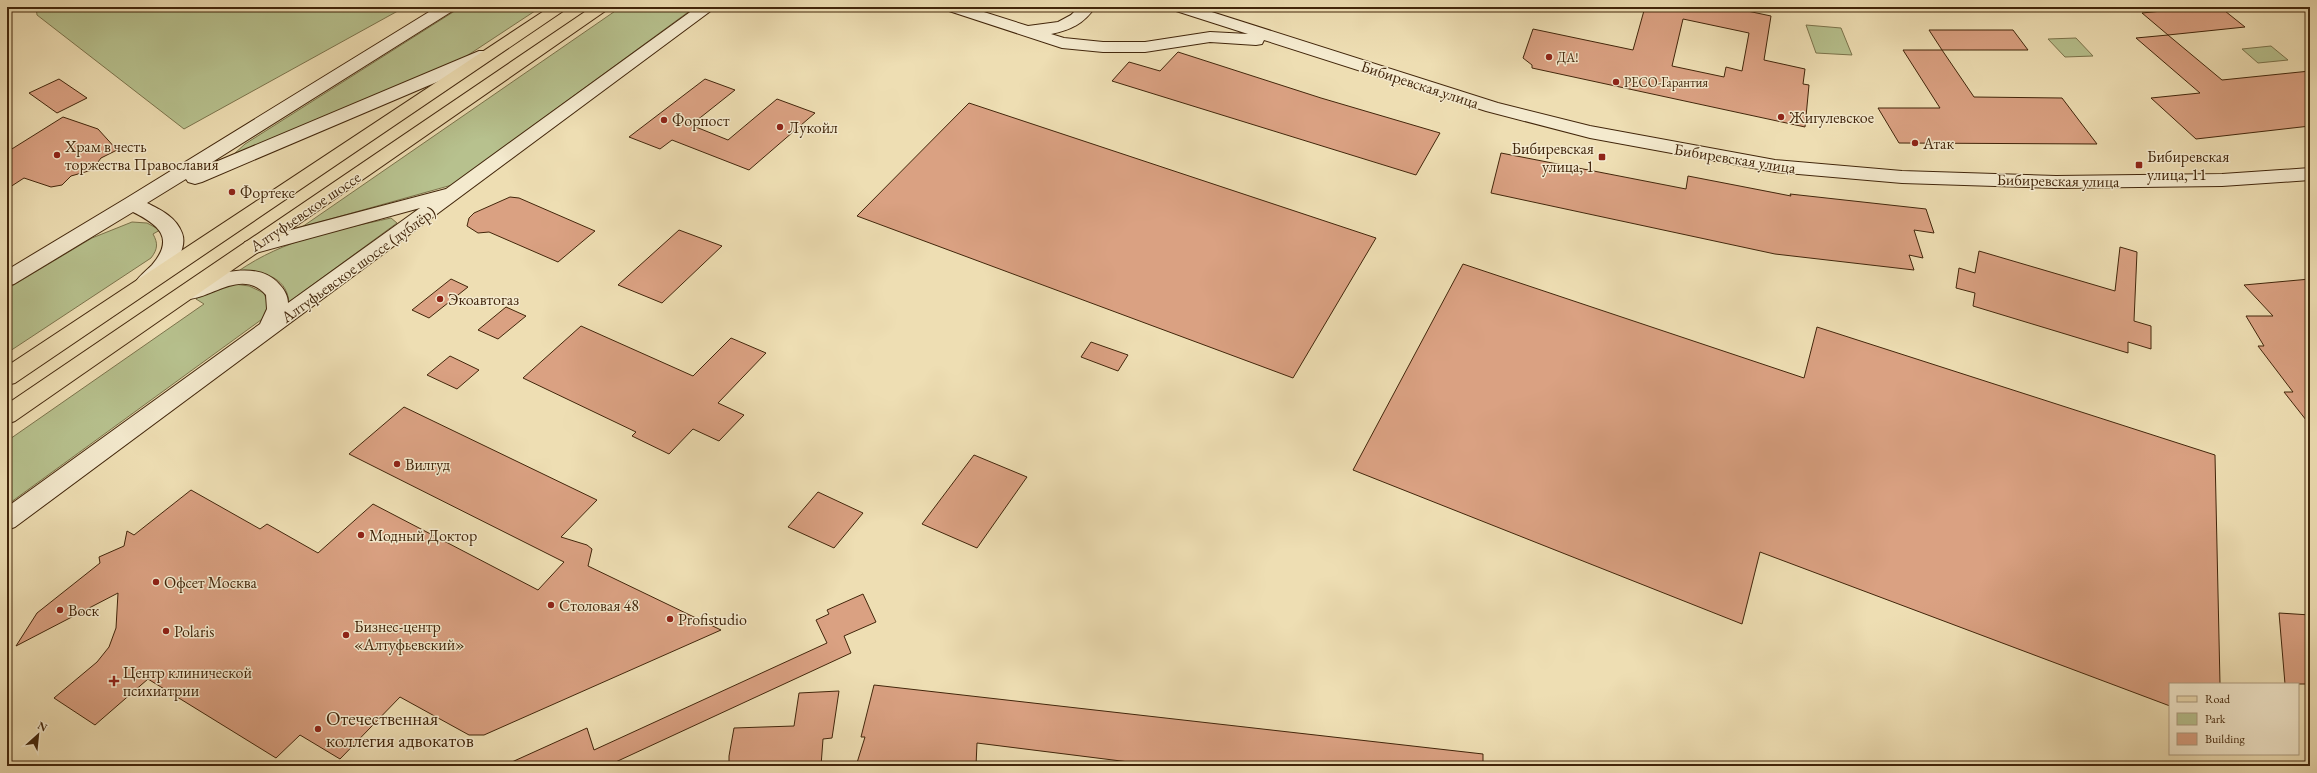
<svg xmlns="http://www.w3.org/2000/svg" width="2317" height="773" viewBox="0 0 2317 773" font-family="'EB Garamond',serif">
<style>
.green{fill:#b7c18e;stroke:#7c744c}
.building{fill:#daa182;stroke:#42260b;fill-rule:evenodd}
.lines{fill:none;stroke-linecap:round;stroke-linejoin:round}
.secondary-casing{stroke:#42260b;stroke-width:2}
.primary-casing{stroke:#42260b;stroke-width:2}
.secondary{fill:#f4eace;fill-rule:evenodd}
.primary{fill:#eedeb3;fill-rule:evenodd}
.poi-dot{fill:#8f2418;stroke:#f4eace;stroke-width:1.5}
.labels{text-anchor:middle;stroke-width:3;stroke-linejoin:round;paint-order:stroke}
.far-poi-label{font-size:13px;fill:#42260b;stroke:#f4eace;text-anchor:start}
.street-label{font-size:16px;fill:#42260b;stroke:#f4eace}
.poi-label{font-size:16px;fill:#42260b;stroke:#f4eace;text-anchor:start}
.near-poi-label{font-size:19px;fill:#42260b;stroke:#f4eace;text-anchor:start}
</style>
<rect width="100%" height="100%" fill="#eedeb3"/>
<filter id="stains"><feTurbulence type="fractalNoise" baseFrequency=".005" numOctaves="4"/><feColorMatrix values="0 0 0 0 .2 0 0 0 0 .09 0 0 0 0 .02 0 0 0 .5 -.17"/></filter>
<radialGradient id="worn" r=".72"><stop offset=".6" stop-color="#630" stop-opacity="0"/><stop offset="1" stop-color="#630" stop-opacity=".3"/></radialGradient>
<g class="green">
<polygon points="36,7 405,7 184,129 37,15"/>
<polygon points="461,7 541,7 456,63 235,155 234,154 245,144"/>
<polygon points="621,7 695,7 452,185 302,227"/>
<polygon points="1806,25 1841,28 1852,55 1816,53"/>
<polygon points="2076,38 2093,56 2065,57 2048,39"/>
<polygon points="2271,46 2288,60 2258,63 2242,49"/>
<path d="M391,218L397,223L289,302C286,274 259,271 237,272C286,238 334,231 391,218Z"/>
<path d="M132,222L147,223L160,230L153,234C158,243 158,249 151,258L7,353V289L92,238Z"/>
<polygon points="234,284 249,286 264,293 269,307 265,317 7,505 7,441 204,304 196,299 204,293"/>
</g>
<g class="building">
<path d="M1645,7H1738V9L1771,16L1764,60L1805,69L1803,84L1809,85L1805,127L1532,68V65L1523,58L1533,29L1633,50ZM1683,19L1749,33L1742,71L1726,67L1724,77L1672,66Z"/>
<polygon points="2203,7 2220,7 2245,27 2168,35 2142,13"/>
<polygon points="1929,30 2013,30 2028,50 1942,50"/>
<polygon points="2168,35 2222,80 2310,71 2310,126 2196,139 2151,98 2200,93 2136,38"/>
<polygon points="1903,50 1942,50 1974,97 2062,98 2097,144 1899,143 1878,108 1940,108"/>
<polygon points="1178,52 1321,98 1440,133 1416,175 1112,81 1129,62 1160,71"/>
<polygon points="59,79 87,98 57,113 29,93"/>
<polygon points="705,79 735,90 691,125 728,140 777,99 815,113 749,170 672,140 660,149 629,137"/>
<polygon points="969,103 1376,238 1293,378 857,216"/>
<polygon points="63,117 98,129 117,150 101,158 92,170 71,176 62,185 51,187 24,178 7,189 7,152"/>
<polygon points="1501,153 1686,189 1688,176 1791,196 1790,194 1926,209 1934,233 1914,230 1923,258 1909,255 1914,270 1775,254 1491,193"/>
<polygon points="510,197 519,198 595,231 558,262 489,232 478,233 467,226 469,218 474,213"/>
<polygon points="679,230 722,246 662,303 618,285"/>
<polygon points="2120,247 2137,252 2134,321 2151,326 2151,349 2128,342 2128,353 1973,306 1975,293 1956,288 1959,268 1975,273 1979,251 2115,291"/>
<polygon points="1463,264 1804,378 1817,327 2215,455 2220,684 2170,684 2170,706 1760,552 1742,624 1353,470"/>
<polygon points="451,279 468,287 429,318 412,310"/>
<polygon points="2310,279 2310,425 2284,392 2293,392 2258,346 2264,346 2246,316 2273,316 2244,285"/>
<polygon points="506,307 526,316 498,339 478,330"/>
<polygon points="581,326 693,376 731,338 766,353 718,403 744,415 719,441 693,429 669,454 632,436 636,432 523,378"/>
<polygon points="1091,342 1128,355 1118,371 1081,357"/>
<polygon points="450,356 479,370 457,389 427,375"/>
<polygon points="404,407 597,500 561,537 587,545 592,549 588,566 721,630 484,735 469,735 400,697 340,759 300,735 276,758 148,679 95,725 54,698 97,662 109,647 116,628 118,593 16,646 37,613 100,563 99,557 124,546 127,531 134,535 191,490 260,529 267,524 318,553 373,504 538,590 564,562 349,454"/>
<polygon points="974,455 1027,477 977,548 922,524"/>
<polygon points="818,492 863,513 834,548 788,527"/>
<polygon points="863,594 876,622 844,636 851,653 607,766 503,766 587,728 594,750 827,643 816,620 829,614 827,610"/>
<polygon points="2279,613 2310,615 2310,684 2285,684"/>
<polygon points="874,685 1483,754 1483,766 1161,766 977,743 976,766 856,766 865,737 861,737"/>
<polygon points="839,691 832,738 823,739 821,766 729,766 729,756 734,728 794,726 799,693"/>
</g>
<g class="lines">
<defs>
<g id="secondary">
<path d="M437,7H456L454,10L206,166L479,51H491L494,55L491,59L202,182L195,184L188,182L186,179L147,203C161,210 176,217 182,233C189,251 167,279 153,288C148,291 143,290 138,288L135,283C139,276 146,271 152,265C175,238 159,225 133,212L14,284L7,286V270L125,199Z"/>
<path d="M697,7H716L15,527L7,530V507L260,324L267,309L266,295C240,265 205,305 182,298L179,293L182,288C207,275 257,258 279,284C284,289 288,296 288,303L420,208L252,254L245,252L242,247L245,242L446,189Z"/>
<path d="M944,7H968L1028,26L1058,22L1071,15L1079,7H1095C1084,24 1070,30 1051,34L1064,38L1103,42H1145L1210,32L1248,34L1173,10L1171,7H1196L1498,103L1590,126L1775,160L1902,171L2056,176L2222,174L2310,168V180L2222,186L2056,188L1902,183L1775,172L1590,138L1486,111L1264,40L1262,44L1256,45L1210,42L1145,52H1103L1062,48L946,10Z"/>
</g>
<g id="primary">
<polygon points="550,7 569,7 15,383 7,385 7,366"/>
<polygon points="592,7 611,7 15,421 7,424 7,404"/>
</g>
</defs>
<use href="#secondary" class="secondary-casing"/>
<use href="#primary" class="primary-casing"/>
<use href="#secondary" class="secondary"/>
<use href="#primary" class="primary"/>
</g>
<g class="poi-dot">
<circle cx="1549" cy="57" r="4"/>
<circle cx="1616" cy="82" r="4"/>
<circle cx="1781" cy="117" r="4"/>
<circle cx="664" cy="120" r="4"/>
<circle cx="780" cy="127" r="4"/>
<circle cx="1915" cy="143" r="4"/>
<circle cx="57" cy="155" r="4"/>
<rect x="1598" y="153" width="8" height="8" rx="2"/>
<rect x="2135" y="161" width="8" height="8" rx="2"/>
<circle cx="232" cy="192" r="4"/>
<circle cx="440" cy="299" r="4"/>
<circle cx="397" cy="464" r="4"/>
<circle cx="361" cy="535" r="4"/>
<circle cx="156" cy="582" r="4"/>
<circle cx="551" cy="605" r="4"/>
<circle cx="60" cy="610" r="4"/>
<circle cx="670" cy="619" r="4"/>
<circle cx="166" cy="631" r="4"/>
<circle cx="346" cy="635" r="4"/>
<path d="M112 675h4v4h4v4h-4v4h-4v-4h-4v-4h4z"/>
<circle cx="318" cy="729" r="4"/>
</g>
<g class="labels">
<g class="far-poi-label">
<text x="1557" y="62">ДА!</text>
<text x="1624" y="87">РЕСО-Гарантия</text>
</g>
<g class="street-label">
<text transform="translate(1420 84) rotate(18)" y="6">Бибиревская улица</text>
<text transform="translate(1735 158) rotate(9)" y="6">Бибиревская улица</text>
<text transform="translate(2058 180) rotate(1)" y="6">Бибиревская улица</text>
<text transform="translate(305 211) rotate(-34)" y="6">Алтуфьевское шоссе</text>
<text transform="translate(358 264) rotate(-36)" y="6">Алтуфьевское шоссе (дублёр)</text>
</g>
<g class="poi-label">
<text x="1789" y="123">Жигулевское</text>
<text x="672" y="126">Форпост</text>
<text x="788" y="133">Лукойл</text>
<text x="1923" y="149">Атак</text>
<text x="65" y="152">Храм в честь<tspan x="65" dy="18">торжества Православия</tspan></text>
<text x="1594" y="154" text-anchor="end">Бибиревская<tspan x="1594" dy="18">улица, 1</tspan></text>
<text x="2147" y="162">Бибиревская<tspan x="2147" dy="18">улица, 11</tspan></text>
<text x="240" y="198">Фортекс</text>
<text x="448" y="305">Экоавтогаз</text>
<text x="405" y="470">Вилгуд</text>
<text x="369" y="541">Модный Доктор</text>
<text x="164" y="588">Офсет Москва</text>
<text x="559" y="611">Столовая 48</text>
<text x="68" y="616">Воск</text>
<text x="678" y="625">Profistudio</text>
<text x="354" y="632">Бизнес-центр<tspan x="354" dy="18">«Алтуфьевский»</tspan></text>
<text x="174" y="637">Polaris</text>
<text x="123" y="678">Центр клинической<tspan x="123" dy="18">психиатрии</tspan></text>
</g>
<g class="near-poi-label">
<text x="326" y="725">Отечественная<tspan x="326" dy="22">коллегия адвокатов</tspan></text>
</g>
</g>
<rect width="2317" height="773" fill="none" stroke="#eedeb3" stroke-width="24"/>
<rect x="8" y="8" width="2301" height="757" fill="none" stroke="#42260b" stroke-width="2"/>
<rect x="12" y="12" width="2293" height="749" fill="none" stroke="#42260b"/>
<rect x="2169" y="683" width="130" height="72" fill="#f4eace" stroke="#ad9c80"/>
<rect x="2177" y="696" width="20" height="6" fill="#eedeb3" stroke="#ad9c80"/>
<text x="2205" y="703" font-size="12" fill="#42260b">Road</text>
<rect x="2177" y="713" width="20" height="12" fill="#b7c18e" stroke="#ad9c80"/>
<text x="2205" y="723" font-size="12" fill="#42260b">Park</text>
<rect x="2177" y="733" width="20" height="12" fill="#daa182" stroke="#ad9c80"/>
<text x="2205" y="743" font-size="12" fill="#42260b">Building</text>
<g transform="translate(38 735) rotate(27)" stroke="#f4eace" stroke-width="3" paint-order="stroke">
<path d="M0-3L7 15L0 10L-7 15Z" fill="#42260b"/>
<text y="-6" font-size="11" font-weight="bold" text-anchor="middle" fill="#42260b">N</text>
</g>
<rect width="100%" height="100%" filter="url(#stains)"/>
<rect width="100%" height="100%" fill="url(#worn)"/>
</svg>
